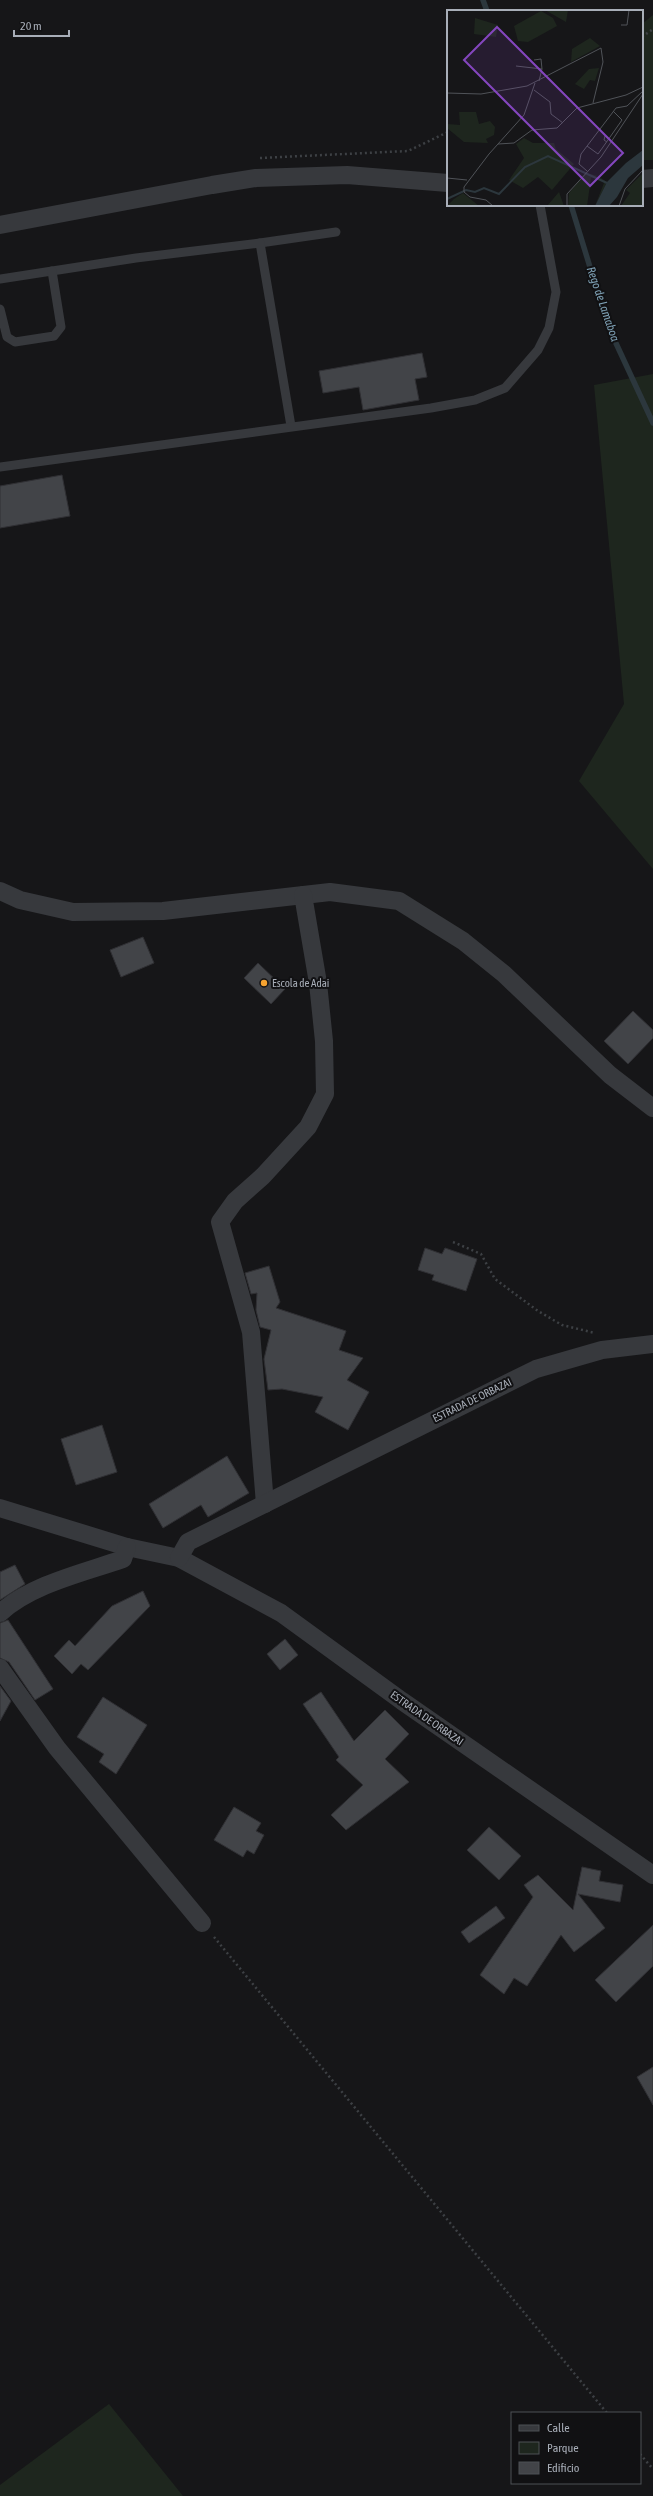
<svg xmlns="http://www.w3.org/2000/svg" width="653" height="2496" viewBox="0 0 653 2496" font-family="'Asap Condensed',sans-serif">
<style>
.green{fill:#1e261e}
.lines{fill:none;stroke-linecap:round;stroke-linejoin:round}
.stream{stroke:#2c373d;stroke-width:5.5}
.building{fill:#424448;stroke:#303034}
.path{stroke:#3d4044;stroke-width:2.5;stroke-dasharray:2 3;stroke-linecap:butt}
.lane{stroke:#37393d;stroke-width:9}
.street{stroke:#37393d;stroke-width:18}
.poi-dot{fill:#f6a330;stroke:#111113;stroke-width:1.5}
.labels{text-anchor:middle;stroke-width:4;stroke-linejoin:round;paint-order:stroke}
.poi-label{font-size:11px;fill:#a8aeb8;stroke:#111113;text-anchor:start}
.street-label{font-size:11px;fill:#a8aeb8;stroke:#111113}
.water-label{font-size:12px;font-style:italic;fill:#7ea0b4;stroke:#111113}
.inset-river{fill:none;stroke:#2c373d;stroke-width:2}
.inset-road{fill:none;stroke:#505358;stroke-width:1}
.view{fill:#8446be;fill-opacity:0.15;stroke:#8446be;stroke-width:2}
.inset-edge{fill:none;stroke:#a8aeb8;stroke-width:2}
</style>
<rect width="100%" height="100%" fill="#161618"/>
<g class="green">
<polygon points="653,15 653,160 642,160 642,24"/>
<polygon points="653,374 653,869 579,781 624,704 594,385"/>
<polygon points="109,2404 183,2496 0,2496 0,2485"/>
</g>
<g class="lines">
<g class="stream">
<polyline points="483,0 487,11"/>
<polyline points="571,205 608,326 653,423"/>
</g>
</g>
<g class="building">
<polygon points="422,353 427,377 415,379 419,400 363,410 359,387 323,393 319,371"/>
<polygon points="62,475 70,516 0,528 0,486"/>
<polygon points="143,937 154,963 121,977 110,950"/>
<polygon points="258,963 285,989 271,1004 244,978"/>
<polygon points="633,1011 653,1030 653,1038 628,1064 604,1041"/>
<polygon points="425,1248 442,1254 445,1248 477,1259 466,1291 432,1280 434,1275 418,1270"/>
<polygon points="269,1266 280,1302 276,1308 346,1331 339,1350 363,1358 347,1380 369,1392 348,1430 315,1412 323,1397 282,1389 268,1390 264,1359 271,1330 260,1327 256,1310 257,1293 251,1294 245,1273"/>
<polygon points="102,1425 117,1472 76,1485 61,1439"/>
<polygon points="227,1456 249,1493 208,1517 201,1505 163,1528 149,1504"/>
<polygon points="15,1565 25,1584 0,1600 0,1572"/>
<polygon points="143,1591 150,1606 88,1670 81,1664 72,1674 54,1656 69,1640 75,1646 112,1606"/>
<polygon points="8,1620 53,1689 35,1700 9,1662 0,1658 0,1623"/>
<polygon points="285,1639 298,1655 280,1670 267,1654"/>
<polygon points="0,1686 11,1701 0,1721"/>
<polygon points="321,1692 354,1741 385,1710 409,1734 385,1759 409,1782 346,1830 331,1815 363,1785 336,1760 339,1757 303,1704"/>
<polygon points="103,1697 147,1725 116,1774 99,1762 104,1754 77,1737"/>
<polygon points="234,1807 261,1823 256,1831 264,1835 254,1854 247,1850 243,1857 214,1840"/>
<polygon points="489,1827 521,1856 499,1880 467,1850"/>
<polygon points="582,1867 601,1871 599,1881 623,1885 620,1902 578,1894 605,1928 574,1952 561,1935 527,1986 514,1978 504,1994 480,1975 533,1897 524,1885 538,1875 573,1910"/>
<polygon points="496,1906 505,1918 469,1943 461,1932"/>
<polygon points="653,1925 653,1966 616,2002 595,1980"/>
<polygon points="653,2067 653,2105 637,2077"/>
</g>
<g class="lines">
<g class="path">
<polyline points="642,37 653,29"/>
<polyline points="260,158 408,151 448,132"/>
<polyline points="453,1242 481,1254 495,1279 538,1311 562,1325 595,1333"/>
<polyline points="214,1937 607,2413"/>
<polyline points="640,2454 653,2469"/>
</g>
<g class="lane">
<polyline points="260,243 336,232"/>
<polyline points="0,279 136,258 260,243 291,426"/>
<polyline points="0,309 7,337 15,342 54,336 61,327 52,271"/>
<polyline points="0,467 431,408 475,400 505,388 538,350 549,328 556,292 540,205"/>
</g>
<g class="street">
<polyline points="642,179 653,178"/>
<polyline points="0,225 212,185 256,178 347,175 448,183"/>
<polyline points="0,891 20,900 73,912 163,911 330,892 399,901 463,941 504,974 610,1075 653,1108"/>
<polyline points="265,1504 251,1332 220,1222 235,1201 263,1176 308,1127 325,1094 324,1041 318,983 303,895"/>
<polyline points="0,1508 127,1547 179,1558 281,1613 402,1701 653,1875"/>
<polyline points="179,1558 188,1542 536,1369 602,1350 653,1344"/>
<path d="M0,1613C32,1584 83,1573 123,1559L127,1547"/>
<polyline points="0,1668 57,1748 202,1923"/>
</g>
</g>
<circle class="poi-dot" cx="264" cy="983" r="4"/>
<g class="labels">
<g class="poi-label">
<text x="272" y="987">Escola de Adai</text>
</g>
<g class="street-label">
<text transform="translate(472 1400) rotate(-26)" y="4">ESTRADA DE ORBAZAI</text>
<text transform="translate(427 1718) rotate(35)" y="4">ESTRADA DE ORBAZAI</text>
</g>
<g class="water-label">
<text transform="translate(603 304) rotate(71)" y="4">Rego de Lamaboa</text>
</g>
</g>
<g transform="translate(447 10)">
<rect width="196" height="196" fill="#161618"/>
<path d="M98,0H121L119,12ZM94,1L106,8L110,16L81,32L71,31L67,16ZM28,8L51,15L49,27L27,24ZM143,28L153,36L124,52L125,39ZM152,58L148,71L143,70L137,79L128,74L142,59ZM12,102H29L32,114L43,111L48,117L47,125L39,129L41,133L17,132L0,118V114L13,115ZM77,128L86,133H107L109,139L127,154L105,180L91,167L76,178L62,170L77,148L69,134ZM139,163L151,166L160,172L148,196L157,173L151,166L144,168L140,196H121L122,183ZM196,163V196H174L183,183L179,180ZM112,182L117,196H100ZM16,183L32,196H0L7,189Z" fill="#1e261e"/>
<path d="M196,140V155L181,168L170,187L162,196H148L160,172L179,153Z" fill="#2c373d"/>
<path class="inset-river" d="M0,189L19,180L28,182L37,178L52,184L78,157L101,146L160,173"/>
<path class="inset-road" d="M174,15H180L182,0M87,50L94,49L95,59M69,56L95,59L92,71M87,80L103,92L104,104L116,113M0,83L34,84L80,76L154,38L156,52L146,93M160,132L157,130L158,126L162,129M51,134L67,133L85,120L110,118L130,98L179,85L196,77M140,136L151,144L156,137L175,110L166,101M140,161L132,154L134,144L169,98L180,96L196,81M0,168L20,170M46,196L39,190L23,187L17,182V177L42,144L77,105L88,73M120,196V184L154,147L196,84M172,196L178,179L196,160"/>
<path class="view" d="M50,17L176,143L143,176L17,50Z"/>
<rect width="196" height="196" class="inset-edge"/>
</g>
<rect x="511" y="2412" width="130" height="72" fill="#111113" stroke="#4d5055"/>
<rect x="519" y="2425" width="20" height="6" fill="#37393d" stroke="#4d5055"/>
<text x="547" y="2432" font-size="12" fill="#a8aeb8">Calle</text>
<rect x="519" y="2442" width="20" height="12" fill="#1e261e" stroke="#4d5055"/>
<text x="547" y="2452" font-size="12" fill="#a8aeb8">Parque</text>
<rect x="519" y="2462" width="20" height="12" fill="#424448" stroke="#4d5055"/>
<text x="547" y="2472" font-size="12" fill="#a8aeb8">Edificio</text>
<path d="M14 30v6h55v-6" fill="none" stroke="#a8aeb8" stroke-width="2"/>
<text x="20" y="30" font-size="12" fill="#a8aeb8" stroke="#111113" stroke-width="3" paint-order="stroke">20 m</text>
</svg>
